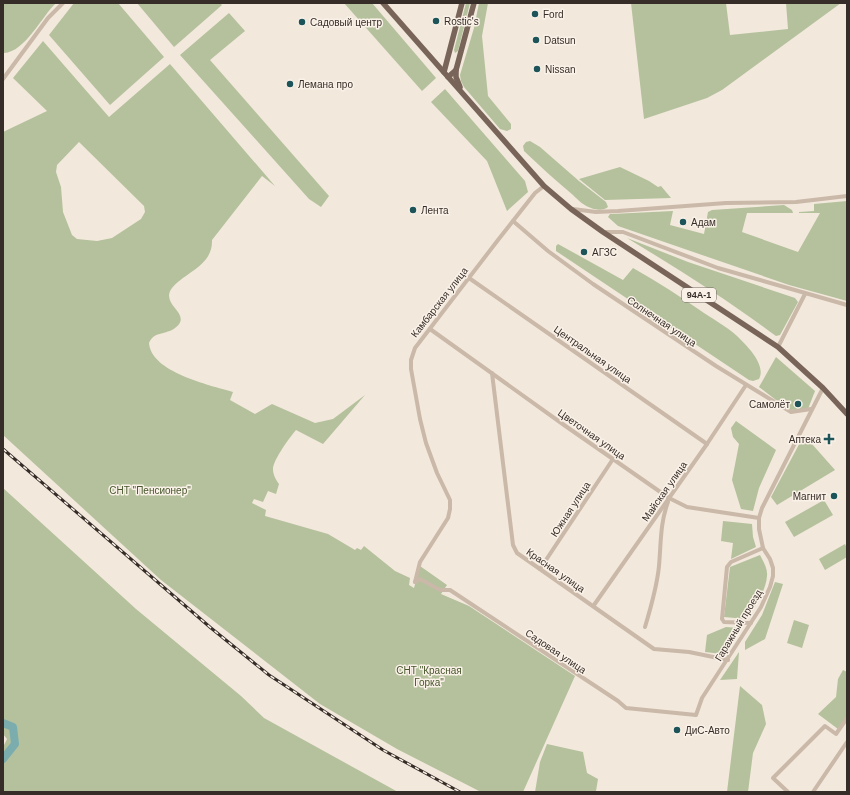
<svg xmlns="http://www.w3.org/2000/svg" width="850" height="795" viewBox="0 0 850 795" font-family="Helvetica,sans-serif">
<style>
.green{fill:#b4c19c;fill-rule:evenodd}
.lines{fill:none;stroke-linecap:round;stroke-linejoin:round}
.river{stroke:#7badaf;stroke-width:8}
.minor{stroke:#cab8a8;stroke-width:4}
.major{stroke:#796459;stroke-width:5.5}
.rail-casing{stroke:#372d28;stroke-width:3}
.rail{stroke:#faf2e8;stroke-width:1.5;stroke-dasharray:4.5;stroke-linecap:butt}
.poi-dot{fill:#1d5459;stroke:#faf2e8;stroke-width:1.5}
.labels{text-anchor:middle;stroke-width:3;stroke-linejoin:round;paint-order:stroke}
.shield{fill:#faf2e8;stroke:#726862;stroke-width:1}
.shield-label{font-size:9px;font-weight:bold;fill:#372d28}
.poi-label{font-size:10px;fill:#372d28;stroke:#faf2e8;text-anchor:start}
.street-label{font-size:10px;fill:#372d28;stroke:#faf2e8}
.park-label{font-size:10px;fill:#46552c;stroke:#faf2e8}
</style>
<rect width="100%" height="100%" fill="#f2e8dc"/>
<g class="green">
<path d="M3,3H56C42,16 25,52 4,53Z"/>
<polygon points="74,3 118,3 164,57 110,105 49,35"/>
<polygon points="137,3 220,3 222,5 174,47"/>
<polygon points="344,3 372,3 436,78 422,91"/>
<polygon points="466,3 470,3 458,51 455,53 454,50"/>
<polygon points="479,3 488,3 482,36 488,96 511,124 511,129 507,131 500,129 464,87 461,81 460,75 474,28"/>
<polygon points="631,3 726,3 730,35 788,29 786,3 841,3 722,90 707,98 644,119"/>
<polygon points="229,13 245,31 210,60 329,196 321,207 309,199 180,55"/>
<path d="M43,41L109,117L170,64L275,186L262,176L212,240C213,266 185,272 172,288C159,305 194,314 175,328C166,335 154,331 149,343C151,372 209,385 233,392L230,400L255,414L272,404L315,423L333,419L365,395L323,444L296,430C290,437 273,460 273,469C273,475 276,480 279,484L276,494L268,491L263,502L254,499L252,503L266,510L265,516L328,534L355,550L357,548L361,550L364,546L395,571L410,578L409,585L414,588L420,566L447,585L441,594L469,606L575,676L523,792H481L397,749L320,704L161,580L3,435V132L47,111L13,78ZM79,142L144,206L145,212L141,219L112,238L97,241L77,239L72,235L63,212L61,187L56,172L57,165Z"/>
<polygon points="445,89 525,181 528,192 507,211 487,161 431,102"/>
<path d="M530,141L540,147L579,181L606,202L608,207C603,211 596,210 591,208C584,206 578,200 573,195C556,181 540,166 524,151L523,146L526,142Z"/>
<polygon points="620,167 649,181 658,187 661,186 671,198 605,200 579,179"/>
<polygon points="847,201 847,301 789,285 618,226 608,217 610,214 612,214 673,211 670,225 704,234 708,212 712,210 784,205 792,210 793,213 747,213 742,232 798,252 820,213 799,213 799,212 814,211 814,204"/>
<path d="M627,238L688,262L795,298L798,302L780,335L776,336C728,300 678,269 627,238Z"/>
<path d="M558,244L623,280L633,268C658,282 681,297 704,313C716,321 731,329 741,340C750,349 766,366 759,379L753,381L749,380L556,251V246Z"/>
<polygon points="776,357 815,391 808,409 789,410 759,387"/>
<polygon points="736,421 776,450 759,488 753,511 741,509 732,480 739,444 733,437 731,428"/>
<polygon points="804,435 835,470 777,505 771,497"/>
<polygon points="3,488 136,609 241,696 264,718 398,792 3,792 3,747 7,739 3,734"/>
<polygon points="824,500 833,515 794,537 785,522"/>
<polygon points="723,521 752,524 753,537 756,547 731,559 733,543 721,541"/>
<polygon points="845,544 847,548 847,557 825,570 819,559"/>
<path d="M760,555C763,561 768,569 767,576C766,591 755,607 746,619L724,617L730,567Z"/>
<polygon points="775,582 783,584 765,639 745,650 745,642 762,615"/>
<polygon points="794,620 809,625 802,648 787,643"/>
<polygon points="726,627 740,628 722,654 705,652 707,635"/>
<polygon points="739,652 737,679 720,680"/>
<polygon points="843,670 847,672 847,716 838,729 818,714 836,697 838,679"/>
<polygon points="740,686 762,705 766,724 753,753 748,792 727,792"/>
<polygon points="547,744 583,752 587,773 598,779 596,791 601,792 535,792 540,762"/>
</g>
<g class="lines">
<polyline class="river" points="3,723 13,727 15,744 3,759"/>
<g class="minor">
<polyline points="3,79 48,18 63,3"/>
<polyline points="573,209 596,212 618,211 726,203 796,202 847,196"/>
<polyline points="513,221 548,251 593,284 716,366 791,412 811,409"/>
<polyline points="603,232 623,232 718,268 847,305"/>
<polyline points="469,278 707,444"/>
<polyline points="430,329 564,425 669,498 687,507 759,518"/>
<polyline points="778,347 805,294"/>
<polyline points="492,373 513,545 517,553 654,649 689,652 728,660"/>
<polyline points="540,569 613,459"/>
<polyline points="415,582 420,579 440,590 450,590 618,701 626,708 696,715 702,698 761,607 770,587 773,576 773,568 770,559 763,548 759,529 759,518 762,508 823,388"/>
<polyline points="415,582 420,562 448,518 450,509 450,500 437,473 426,443 420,419 411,369 411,360 415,348 498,240 535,193 544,186"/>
<polyline points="594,605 707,444 746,385"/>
<polyline points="751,623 724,622 722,619 727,567 731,562 763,548"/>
<path d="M645,627C651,607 657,587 659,566C661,544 660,523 668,502"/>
<polyline points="788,792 773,778 825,726 836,734 847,718"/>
<polyline points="813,792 847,742"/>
</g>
<g class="major">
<polyline points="383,3 544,186 571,209 603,232 778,347 823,388 847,414"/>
<polyline points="456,70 456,77 460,87"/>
<polyline points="444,72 462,3"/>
<polyline points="448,77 456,70 474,3"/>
</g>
<defs>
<polyline id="rail" points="3,449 211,628 269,675 383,750 460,792"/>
</defs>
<use href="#rail" class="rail-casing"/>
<use href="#rail" class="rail"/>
</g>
<g class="poi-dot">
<circle cx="535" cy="14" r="4"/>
<circle cx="436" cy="21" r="4"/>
<circle cx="302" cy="22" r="4"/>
<circle cx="536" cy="40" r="4"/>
<circle cx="537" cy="69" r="4"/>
<circle cx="290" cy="84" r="4"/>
<circle cx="413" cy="210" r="4"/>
<circle cx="683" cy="222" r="4"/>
<circle cx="584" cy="252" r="4"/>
<circle cx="798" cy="404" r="4"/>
<path d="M827 433h4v4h4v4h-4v4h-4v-4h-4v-4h4z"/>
<circle cx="834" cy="496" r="4"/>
<circle cx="677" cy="730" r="4"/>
</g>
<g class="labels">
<rect class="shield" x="682" y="288" width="34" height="14" rx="3"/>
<g class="shield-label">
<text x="699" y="298">94А-1</text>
</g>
<g class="poi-label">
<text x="543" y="18">Ford</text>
<text x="444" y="25">Rostic's</text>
<text x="310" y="26">Садовый центр</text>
<text x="544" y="44">Datsun</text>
<text x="545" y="73">Nissan</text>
<text x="298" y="88">Лемана про</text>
<text x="421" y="214">Лента</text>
<text x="691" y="226">Адам</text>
<text x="592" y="256">АГЗС</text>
<text x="790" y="408" text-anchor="end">Самолёт</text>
<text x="821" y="443" text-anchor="end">Аптека</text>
<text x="826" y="500" text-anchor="end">Магнит</text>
<text x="685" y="734">ДиС-Авто</text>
</g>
<g class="street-label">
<text transform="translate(439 302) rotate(-52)" y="4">Камбарская улица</text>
<text transform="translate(662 321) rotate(34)" y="4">Солнечная улица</text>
<text transform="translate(593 354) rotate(35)" y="4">Центральная улица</text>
<text transform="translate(592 434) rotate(35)" y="4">Цветочная улица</text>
<text transform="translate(664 491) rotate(-55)" y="4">Майская улица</text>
<text transform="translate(570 509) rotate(-57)" y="4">Южная улица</text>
<text transform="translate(556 570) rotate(35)" y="4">Красная улица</text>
<text transform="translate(738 625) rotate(-59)" y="4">Гаражный проезд</text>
<text transform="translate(556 651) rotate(34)" y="4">Садовая улица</text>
</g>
<g class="park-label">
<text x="150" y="494">СНТ "Пенсионер"</text>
<text x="429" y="674">СНТ "Красная<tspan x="429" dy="12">Горка"</tspan></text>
</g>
</g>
<rect width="850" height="795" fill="none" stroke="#372d28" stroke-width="8"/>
</svg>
